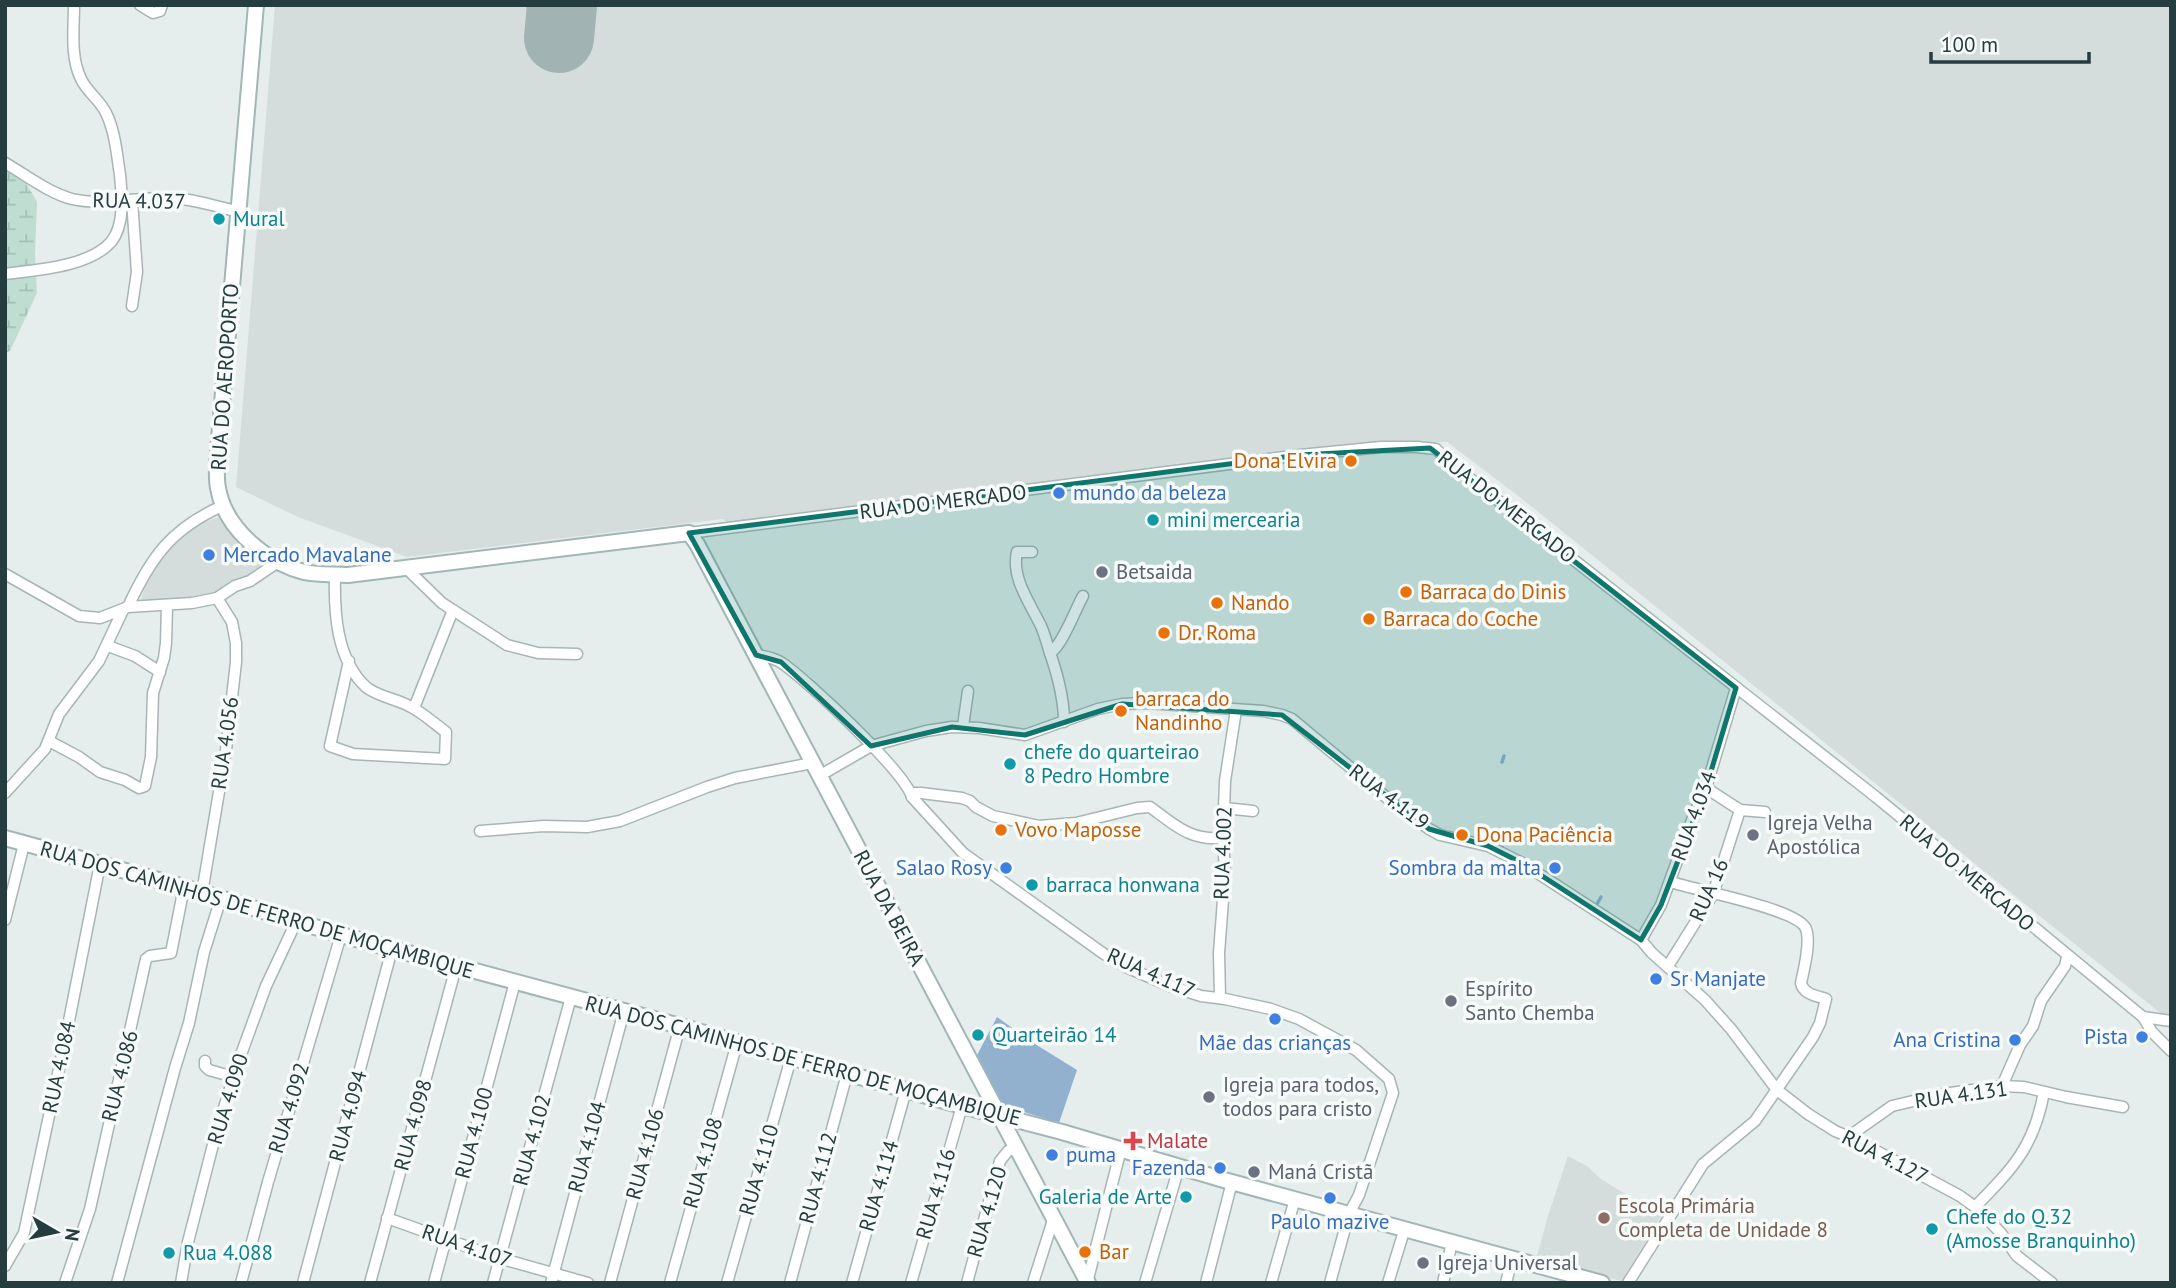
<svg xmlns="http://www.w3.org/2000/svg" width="2176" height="1288" viewBox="0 0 2176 1288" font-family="'PT Sans',sans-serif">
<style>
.built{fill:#d4dddc}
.wetland{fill:url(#wetland-marsh)}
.water{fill:#91b1cf}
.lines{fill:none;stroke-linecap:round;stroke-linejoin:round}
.stream{stroke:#91b1cf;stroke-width:3.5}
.runway{stroke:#a2b3b4;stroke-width:70}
.street-casing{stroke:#a8b5b5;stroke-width:13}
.secondary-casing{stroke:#a1b6b5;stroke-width:18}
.street{stroke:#fff;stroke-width:10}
.secondary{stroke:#fff;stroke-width:14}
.marked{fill:#0f766e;fill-opacity:0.2;stroke:#0f766e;stroke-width:5;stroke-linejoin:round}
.culture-dot{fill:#0f9aa8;stroke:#f6faf9;stroke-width:2.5}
.food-dot{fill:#e8710a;stroke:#f6faf9;stroke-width:2.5}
.shop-dot{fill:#3f7fe0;stroke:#f6faf9;stroke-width:2.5}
.worship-dot{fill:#6b7280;stroke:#f6faf9;stroke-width:2.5}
.health-dot{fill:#e0444e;stroke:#f6faf9;stroke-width:2.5}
.education-dot{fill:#8d6e63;stroke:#f6faf9;stroke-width:2.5}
.labels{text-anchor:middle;stroke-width:7;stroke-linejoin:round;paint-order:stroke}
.street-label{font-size:21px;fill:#253d3f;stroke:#f6faf9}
.culture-label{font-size:21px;fill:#0d838f;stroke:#f6faf9;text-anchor:start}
.food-label{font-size:21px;fill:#c56008;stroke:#f6faf9;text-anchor:start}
.shop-label{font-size:21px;fill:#366cbe;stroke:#f6faf9;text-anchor:end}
.worship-label{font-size:21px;fill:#5b616d;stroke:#f6faf9;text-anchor:start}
.health-label{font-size:21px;fill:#be3a42;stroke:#f6faf9;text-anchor:start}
.education-label{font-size:21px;fill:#785e54;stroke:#f6faf9;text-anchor:start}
</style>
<defs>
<pattern id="wetland-marsh" width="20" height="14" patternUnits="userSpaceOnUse" patternTransform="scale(1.75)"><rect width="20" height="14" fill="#c0ddd1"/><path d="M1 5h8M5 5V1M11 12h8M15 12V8" fill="none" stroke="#a5bfb4"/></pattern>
</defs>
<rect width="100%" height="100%" fill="#e5eeed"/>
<g class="built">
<polygon points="275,5 2171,5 2171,1016 2164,1016 1521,498 1447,442 1377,444 731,526 723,519 407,557 298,517 236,487"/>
<polygon points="219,517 269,565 215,598 139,606 152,565 169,545 197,525"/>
<polygon points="1568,1156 1587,1166 1601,1179 1661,1216 1622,1281 1536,1260 1547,1219"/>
</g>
<polygon class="wetland" points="5,155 13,160 37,202 35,256 37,293 10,351 5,353"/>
<polygon class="water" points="997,1017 1035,1044 1077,1070 1059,1123 998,1104 975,1059"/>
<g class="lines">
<g class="stream">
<polyline points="1502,762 1504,756"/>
<polyline points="1501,850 1505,837"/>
<polyline points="1597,904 1601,897"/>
</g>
<polyline class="runway" points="559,38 562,5"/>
<defs>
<g id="street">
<polyline points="140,5 153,13 160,11 162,5"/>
<path d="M5,163C26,175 49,193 72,199C102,206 139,197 170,198C193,199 216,206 239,212"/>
<path d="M5,274C36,270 89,267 111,242C125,225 122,196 120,175C117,155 115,131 106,113C100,100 87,92 81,79C70,56 74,30 74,5"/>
<polyline points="132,306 137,272 132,200"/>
<polyline points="689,533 1300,455 1381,447 1417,447 1436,449 1449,462 1876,797 2143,1017 2171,1021"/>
<path d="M1032,552H1017C1011,578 1030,603 1041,626C1045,635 1047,644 1050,653C1062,646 1075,610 1083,596"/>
<polyline points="406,568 442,603 507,645 538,653 577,654"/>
<polyline points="5,574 79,616 100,618 128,607 192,603 217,598 235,586 250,581 278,562"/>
<path d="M335,574C334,612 336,659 366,687C378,697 398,699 411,707C423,713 435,724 446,732L445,759L353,754L330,746L349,661"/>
<path d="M128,607C151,557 171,529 222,506"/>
<polyline points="108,646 135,656 160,672"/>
<path d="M1050,653C1058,676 1064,698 1064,722"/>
<path d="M756,655C765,656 774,658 782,663C807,680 904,771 912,797L963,853L1104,954L1128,968L1170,986L1201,996L1225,999L1271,1009L1299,1019L1356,1050L1389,1079L1393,1093L1359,1195L1349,1214L1330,1283"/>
<polyline points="414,708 453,610"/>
<polyline points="963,726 968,691"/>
<polyline points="49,741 79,757 100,772 125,780 139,788 145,786 151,757 153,693 164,658 166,643 167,606"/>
<polyline points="819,776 871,746 926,731 952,727 979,728 1025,735 1098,709 1122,704 1146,703 1263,711 1282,715 1292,719 1399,808 1429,829 1440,835 1488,846 1522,863 1641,940 1652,953 1705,1000 1731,1029 1777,1090 1808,1114 1835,1131 1854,1139 1960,1196 1975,1207 2000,1232 2017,1256 2052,1283"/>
<polyline points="1706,788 1740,810 1765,812"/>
<polyline points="5,793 45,749 59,714 99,661 123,610"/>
<path d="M912,797L915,793H921L962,798L970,801L976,807L993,816L1039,826L1076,823L1137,808L1150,807C1175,825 1190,841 1223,838"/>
<polyline points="1224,808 1253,811"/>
<polyline points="480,831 544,826 587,827 620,821 707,787 735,778 812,763"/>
<polyline points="202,893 226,750 236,662 236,643 232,622 217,598"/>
<polyline points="5,920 24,844"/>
<polyline points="1641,940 1661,905 1695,812 1706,788 1736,688"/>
<polyline points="1668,966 1713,894 1740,810"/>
<polyline points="1220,998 1219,953 1225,873 1223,838 1225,781 1236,710"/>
<polyline points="2143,1017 2152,1032 2171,1051"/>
<polyline points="205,1061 205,1066 209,1070 234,1077"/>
<polyline points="2002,1086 2020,1045 2033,1026 2041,1001 2065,966 2067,957"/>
<polyline points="1848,1137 1892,1106 1943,1094 2002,1086 2024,1087 2066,1097 2123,1107"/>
<path d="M1975,1207C2013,1168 2034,1147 2044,1092"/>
<polyline points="387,1218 499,1258 588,1283"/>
<polyline points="5,1266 24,1233 66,1036 100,864"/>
<polyline points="65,1283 90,1209 146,959 150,956 171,953 184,887"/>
<polyline points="117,1283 175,1068 189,1023 204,952 221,898"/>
<polyline points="181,1283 188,1242 216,1133 239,1060 266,986 296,922"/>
<polyline points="241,1283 268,1182 341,935"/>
<polyline points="303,1283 392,949"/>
<polyline points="370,1283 456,967"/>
<polyline points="434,1283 515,982"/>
<polyline points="493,1283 571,997"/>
<polyline points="551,1283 624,1011"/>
<polyline points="610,1283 680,1026"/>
<polyline points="670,1283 737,1043"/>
<polyline points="727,1283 791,1058"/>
<polyline points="790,1283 847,1074"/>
<polyline points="852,1283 906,1090"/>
<polyline points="911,1283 962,1106"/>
<polyline points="967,1283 1000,1161 1008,1151 1017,1147"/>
<polyline points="1033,1283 1054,1217"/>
<polyline points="1087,1283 1121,1149"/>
<polyline points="1145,1283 1179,1167"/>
<polyline points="1206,1283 1232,1182"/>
<polyline points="1271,1283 1295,1199"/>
<polyline points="1388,1283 1405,1228"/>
<polyline points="1443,1283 1452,1242"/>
<polyline points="1506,1283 1512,1259"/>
<path d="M1628,1283L1703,1164L1755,1121L1813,1037L1820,1023L1826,999C1817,996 1803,994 1801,983C1804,969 1811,942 1806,929C1799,909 1694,890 1671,882"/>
</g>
<g id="secondary">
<path d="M256,5L219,439C218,455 215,473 218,488C225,529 266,562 304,572C318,575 333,574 348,575L689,533L697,544L1088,1283"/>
<polyline points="5,838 184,887 341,935 680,1026 962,1106 1062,1132 1224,1180 1602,1283"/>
</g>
</defs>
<use href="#street" class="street-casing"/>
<use href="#secondary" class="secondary-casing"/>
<use href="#street" class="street"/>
<use href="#secondary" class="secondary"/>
</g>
<path class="marked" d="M1430,448L1736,688L1706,788L1661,905L1641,940L1522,863L1488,846L1429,829L1282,715L1122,704L1025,735L952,727L871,746L781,662L756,655L689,533L1300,455Z"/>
<g class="culture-dot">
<circle cx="219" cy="219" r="7"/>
<circle cx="1153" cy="520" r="7"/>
<circle cx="1010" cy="764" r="7"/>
<circle cx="1032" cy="885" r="7"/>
<circle cx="978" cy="1035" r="7"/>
<circle cx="1186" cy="1197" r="7"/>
<circle cx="1932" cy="1229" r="7"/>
<circle cx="169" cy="1253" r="7"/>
</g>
<g class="food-dot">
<circle cx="1351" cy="461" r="7"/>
<circle cx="1406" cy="592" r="7"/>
<circle cx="1217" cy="603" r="7"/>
<circle cx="1369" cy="619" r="7"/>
<circle cx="1164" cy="633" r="7"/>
<circle cx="1121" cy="711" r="7"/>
<circle cx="1001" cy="830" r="7"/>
<circle cx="1462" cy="835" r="7"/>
<circle cx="1085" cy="1252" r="7"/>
</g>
<g class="shop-dot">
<circle cx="1059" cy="493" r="7"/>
<circle cx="209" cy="555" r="7"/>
<circle cx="1006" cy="868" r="7"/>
<circle cx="1555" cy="868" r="7"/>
<circle cx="1656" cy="979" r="7"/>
<circle cx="1275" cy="1019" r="7"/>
<circle cx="2142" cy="1037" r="7"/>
<circle cx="2015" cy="1040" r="7"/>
<circle cx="1052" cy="1155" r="7"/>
<circle cx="1220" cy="1168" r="7"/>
<circle cx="1330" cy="1198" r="7"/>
</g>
<g class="worship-dot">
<circle cx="1102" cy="572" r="7"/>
<circle cx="1753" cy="835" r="7"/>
<circle cx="1451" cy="1001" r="7"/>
<circle cx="1209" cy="1097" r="7"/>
<circle cx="1254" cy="1172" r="7"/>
<circle cx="1423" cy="1263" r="7"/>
</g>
<path class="health-dot" d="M1129.5 1130.5h7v7h7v7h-7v7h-7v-7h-7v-7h7z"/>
<circle class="education-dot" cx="1604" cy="1218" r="7"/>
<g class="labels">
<g class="street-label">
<text transform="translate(139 201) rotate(1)" y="7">RUA 4.037</text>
<text transform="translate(225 377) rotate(-86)" y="7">RUA DO AEROPORTO</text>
<text transform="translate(943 502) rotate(-7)" y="7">RUA DO MERCADO</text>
<text transform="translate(1507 507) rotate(38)" y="7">RUA DO MERCADO</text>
<text transform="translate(225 743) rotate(-82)" y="7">RUA 4.056</text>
<text transform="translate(1389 797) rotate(37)" y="7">RUA 4.119</text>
<text transform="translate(1694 816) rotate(-70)" y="7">RUA 4.034</text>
<text transform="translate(1223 853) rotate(-88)" y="7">RUA 4.002</text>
<text transform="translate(1967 873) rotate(40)" y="7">RUA DO MERCADO</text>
<text transform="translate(1709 890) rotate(-66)" y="7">RUA 16</text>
<text transform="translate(889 908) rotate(62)" y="7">RUA DA BEIRA</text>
<text transform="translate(257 910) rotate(16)" y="7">RUA DOS CAMINHOS DE FERRO DE MOÇAMBIQUE</text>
<text transform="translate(1151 973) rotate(24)" y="7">RUA 4.117</text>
<text transform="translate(803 1061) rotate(15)" y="7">RUA DOS CAMINHOS DE FERRO DE MOÇAMBIQUE</text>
<text transform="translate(59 1067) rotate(-78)" y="7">RUA 4.084</text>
<text transform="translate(120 1076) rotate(-76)" y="7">RUA 4.086</text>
<text transform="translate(1961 1095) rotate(-8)" y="7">RUA 4.131</text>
<text transform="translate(228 1099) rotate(-73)" y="7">RUA 4.090</text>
<text transform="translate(289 1108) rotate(-73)" y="7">RUA 4.092</text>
<text transform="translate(348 1116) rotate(-75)" y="7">RUA 4.094</text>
<text transform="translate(413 1125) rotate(-75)" y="7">RUA 4.098</text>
<text transform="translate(474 1133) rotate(-75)" y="7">RUA 4.100</text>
<text transform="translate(532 1140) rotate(-75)" y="7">RUA 4.102</text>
<text transform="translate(587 1147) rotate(-75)" y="7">RUA 4.104</text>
<text transform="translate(645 1154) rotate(-75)" y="7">RUA 4.106</text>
<text transform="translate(1885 1157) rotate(27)" y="7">RUA 4.127</text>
<text transform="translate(703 1163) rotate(-74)" y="7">RUA 4.108</text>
<text transform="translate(759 1170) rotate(-74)" y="7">RUA 4.110</text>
<text transform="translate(818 1178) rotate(-75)" y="7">RUA 4.112</text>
<text transform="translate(879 1186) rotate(-74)" y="7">RUA 4.114</text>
<text transform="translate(936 1194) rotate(-74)" y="7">RUA 4.116</text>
<text transform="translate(987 1212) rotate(-74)" y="7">RUA 4.120</text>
<text transform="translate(467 1246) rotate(19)" y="7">RUA 4.107</text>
</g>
<g class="culture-label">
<text x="233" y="226">Mural</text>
<text x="1167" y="527">mini mercearia</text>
<text x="1024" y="759">chefe do quarteirao<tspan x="1024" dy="24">8 Pedro Hombre</tspan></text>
<text x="1046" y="892">barraca honwana</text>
<text x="992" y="1042">Quarteirão 14</text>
<text x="1172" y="1204" text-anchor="end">Galeria de Arte</text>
<text x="1946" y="1224">Chefe do Q.32<tspan x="1946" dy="24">(Amosse Branquinho)</tspan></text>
<text x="183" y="1260">Rua 4.088</text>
</g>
<g class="food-label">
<text x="1337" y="468" text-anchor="end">Dona Elvira</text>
<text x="1420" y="599">Barraca do Dinis</text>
<text x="1231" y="610">Nando</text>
<text x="1383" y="626">Barraca do Coche</text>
<text x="1178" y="640">Dr. Roma</text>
<text x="1135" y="706">barraca do<tspan x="1135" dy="24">Nandinho</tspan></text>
<text x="1015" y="837">Vovo Maposse</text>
<text x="1476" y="842">Dona Paciência</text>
<text x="1099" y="1259">Bar</text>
</g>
<g class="shop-label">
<text x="1073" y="500" text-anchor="start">mundo da beleza</text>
<text x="223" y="562" text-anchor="start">Mercado Mavalane</text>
<text x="992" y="875">Salao Rosy</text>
<text x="1541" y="875">Sombra da malta</text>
<text x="1670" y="986" text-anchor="start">Sr Manjate</text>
<text x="2128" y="1044">Pista</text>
<text x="2001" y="1047">Ana Cristina</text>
<text x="1275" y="1050" text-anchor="middle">Mãe das crianças</text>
<text x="1066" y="1162" text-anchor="start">puma</text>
<text x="1206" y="1175">Fazenda</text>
<text x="1330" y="1229" text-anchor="middle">Paulo mazive</text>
</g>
<g class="worship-label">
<text x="1116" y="579">Betsaida</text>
<text x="1767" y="830">Igreja Velha<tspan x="1767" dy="24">Apostólica</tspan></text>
<text x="1465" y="996">Espírito<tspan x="1465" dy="24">Santo Chemba</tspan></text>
<text x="1223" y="1092">Igreja para todos,<tspan x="1223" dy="24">todos para cristo</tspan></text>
<text x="1268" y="1179">Maná Cristã</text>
<text x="1437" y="1270">Igreja Universal</text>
</g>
<g class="health-label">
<text x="1147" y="1148">Malate</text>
</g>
<g class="education-label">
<text x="1618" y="1213">Escola Primária<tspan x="1618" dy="24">Completa de Unidade 8</tspan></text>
</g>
</g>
<rect width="2176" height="1288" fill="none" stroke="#253d3f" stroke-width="14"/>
<g transform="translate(56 1232) rotate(99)" stroke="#f6faf9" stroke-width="5" paint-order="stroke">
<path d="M0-5L12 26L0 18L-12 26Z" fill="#253d3f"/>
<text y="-10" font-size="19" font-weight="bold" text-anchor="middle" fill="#253d3f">N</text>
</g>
<path d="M1931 52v10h158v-10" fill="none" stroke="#253d3f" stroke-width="3.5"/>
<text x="1941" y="52" font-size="21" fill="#253d3f" stroke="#f6faf9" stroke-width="5" paint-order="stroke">100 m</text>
</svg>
